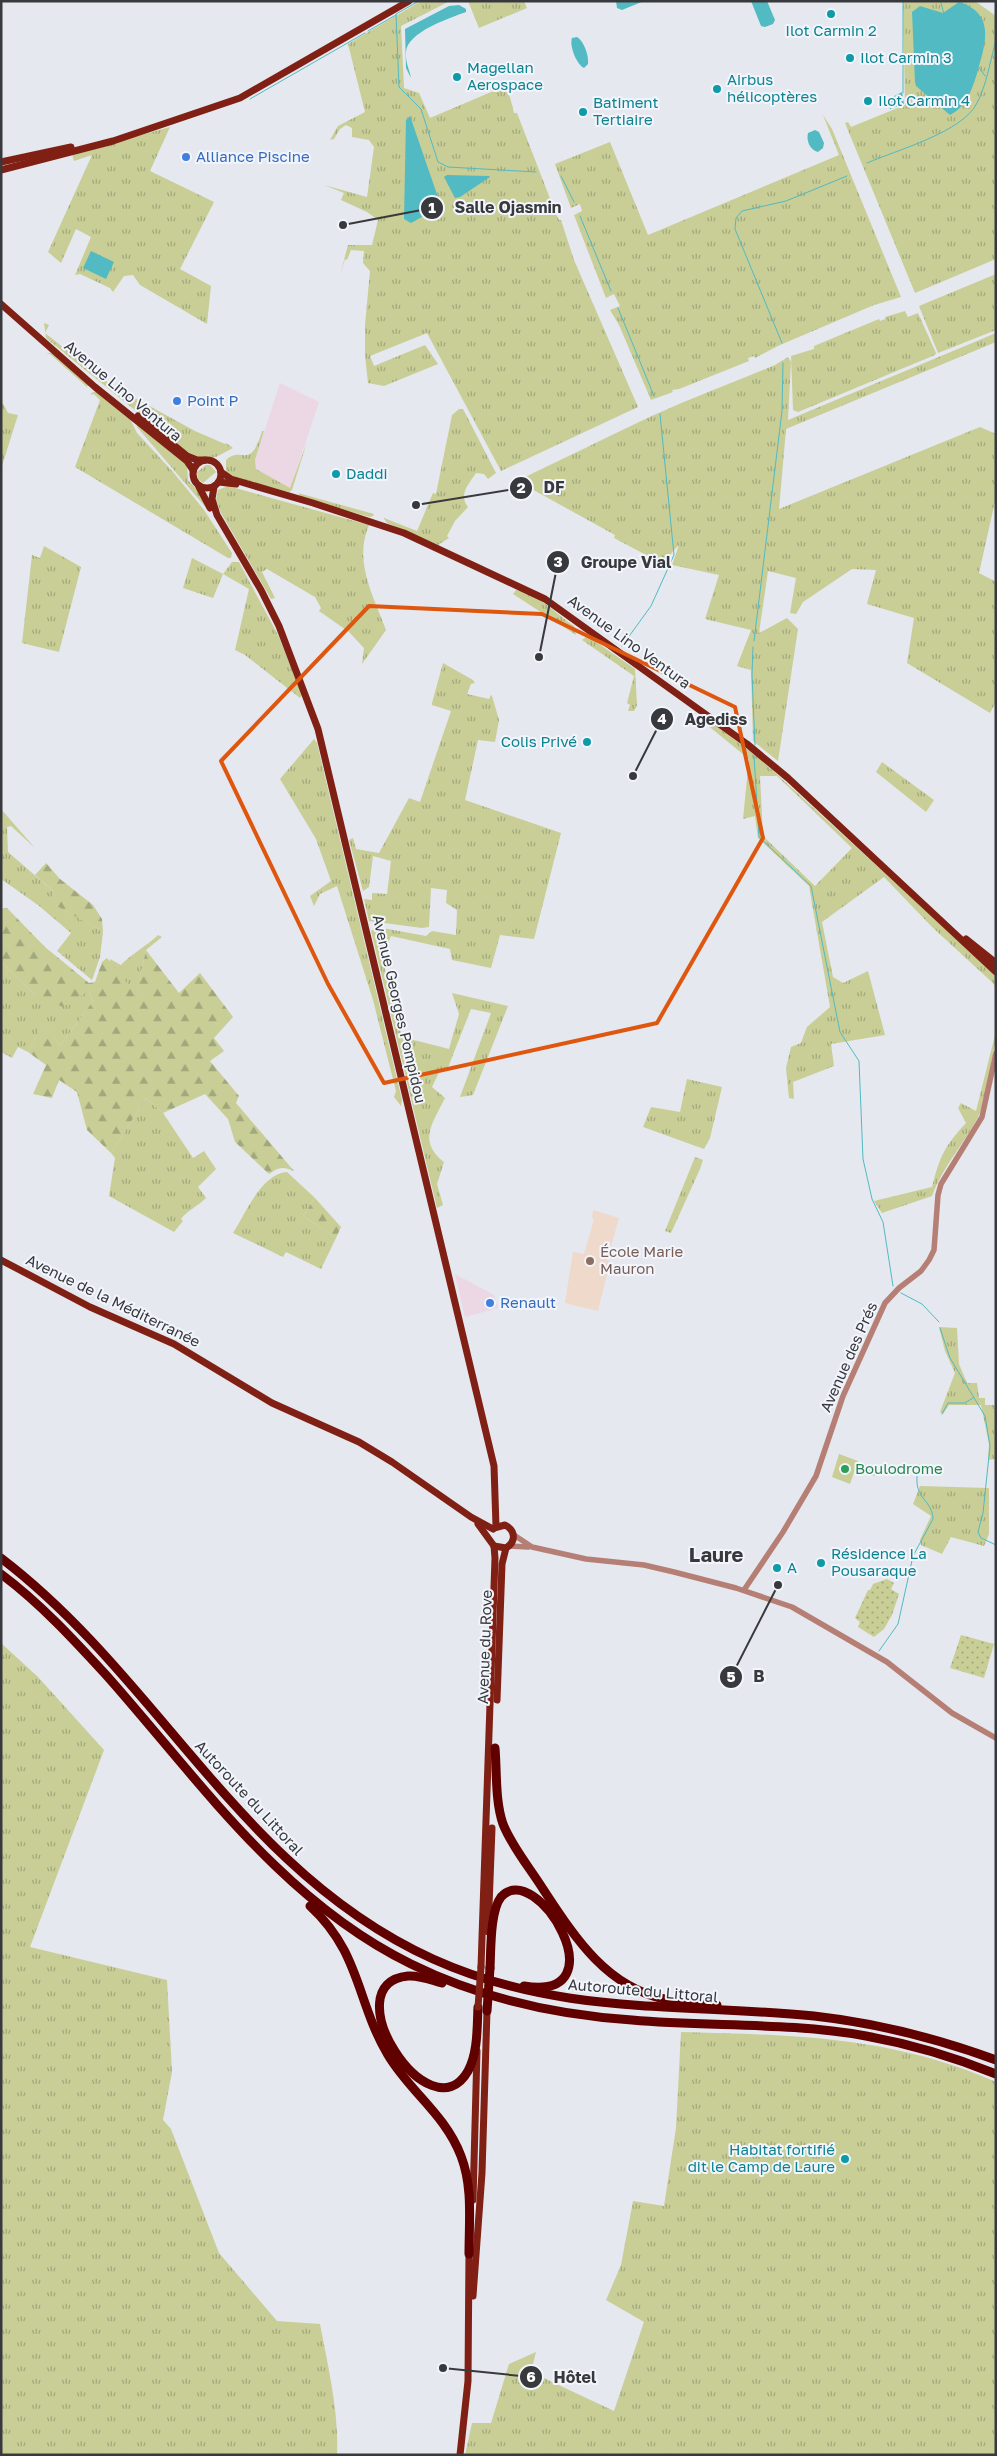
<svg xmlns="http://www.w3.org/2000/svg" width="997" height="2456" viewBox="0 0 997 2456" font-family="'Golos Text',sans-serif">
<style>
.commercial{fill:#ecd7e4}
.education{fill:#eed9cb}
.grass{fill:url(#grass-tufts);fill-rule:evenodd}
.forest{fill:url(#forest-firs)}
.park{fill:#c8ce96}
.garden{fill:url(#garden-dots)}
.water{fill:#51bac2}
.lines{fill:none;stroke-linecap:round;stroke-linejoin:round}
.stream{stroke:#51bac2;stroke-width:1}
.minor{stroke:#b67f75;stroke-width:5.5}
.major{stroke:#802015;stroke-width:7}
.highway{stroke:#600100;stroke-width:9}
.major-bridge{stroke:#802015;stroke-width:7}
.highway-bridge{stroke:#600100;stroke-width:9}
.marked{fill:none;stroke:#df570e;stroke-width:4;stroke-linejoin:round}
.culture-dot{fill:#0f9aa8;stroke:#f2f5fc;stroke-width:2}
.shop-dot{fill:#3f7fe0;stroke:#f2f5fc;stroke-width:2}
.education-dot{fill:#8d6e63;stroke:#f2f5fc;stroke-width:2}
.leisure-dot{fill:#2e9e5b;stroke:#f2f5fc;stroke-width:2}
.labels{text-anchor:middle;stroke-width:4;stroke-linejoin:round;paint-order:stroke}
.culture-label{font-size:15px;fill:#0d838f;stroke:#f2f5fc;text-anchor:start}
.shop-label{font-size:15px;fill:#366cbe;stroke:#f2f5fc;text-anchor:start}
.street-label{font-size:15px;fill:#38393c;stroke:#f2f5fc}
.education-label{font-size:15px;fill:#785e54;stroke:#f2f5fc;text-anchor:start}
.leisure-label{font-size:15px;fill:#27864d;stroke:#f2f5fc;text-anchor:start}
.district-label{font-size:20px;font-weight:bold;fill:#38393c;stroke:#f2f5fc}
.leader{fill:none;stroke:#38393c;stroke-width:2}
.callout-dot{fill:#38393c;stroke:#f2f5fc;stroke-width:2}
.mark-label{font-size:15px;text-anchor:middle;font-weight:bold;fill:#fff}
.callout-label{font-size:16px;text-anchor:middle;font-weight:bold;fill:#38393c;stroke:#f2f5fc;stroke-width:4;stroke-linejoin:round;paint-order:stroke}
</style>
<defs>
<pattern id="grass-tufts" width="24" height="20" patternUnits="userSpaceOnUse" patternTransform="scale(1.25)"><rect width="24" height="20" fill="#c8ce96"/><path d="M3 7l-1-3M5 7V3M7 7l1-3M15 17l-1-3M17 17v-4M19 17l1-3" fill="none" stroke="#a3a87c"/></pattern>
<pattern id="forest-firs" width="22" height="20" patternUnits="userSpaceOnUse" patternTransform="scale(1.25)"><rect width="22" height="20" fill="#c8ce96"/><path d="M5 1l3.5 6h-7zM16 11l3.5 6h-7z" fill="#a3a87c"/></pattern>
<pattern id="garden-dots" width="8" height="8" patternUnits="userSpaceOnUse" patternTransform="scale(1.25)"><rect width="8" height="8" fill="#c8ce96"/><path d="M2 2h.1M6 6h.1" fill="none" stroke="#a3a87c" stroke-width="1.8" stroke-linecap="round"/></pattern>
</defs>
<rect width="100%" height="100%" fill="#e5e8ee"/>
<g class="commercial">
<polygon points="280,383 319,402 290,489 256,469 255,460"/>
<polygon points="455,1274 494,1295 498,1308 465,1317"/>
</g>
<polygon class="education" points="593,1210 619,1218 607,1260 610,1261 598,1311 565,1303 573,1252 584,1254 594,1219 592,1218"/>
<g class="grass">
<polygon points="421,1 450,1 401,26 404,88 419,93 430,118 503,87 510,97 514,113 517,113 556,214 559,220 561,220 574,260 638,407 501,471 427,333 370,356 374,366 425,345 438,364 384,386 368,383 365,355 365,325 370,271 363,263 364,251 351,250 347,260 345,259 340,275 348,245 372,245 378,220 367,212 341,200 344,193 324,185 367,197 374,147 369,140 352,137 352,128 346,125 340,129 334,139 330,140 338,126 365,112 348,44"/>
<polygon points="468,1 524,1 527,8 479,28"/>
<polygon points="903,1 975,1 996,16 996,259 915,293 845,123 848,122 851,127 905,105"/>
<polygon points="823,115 832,129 901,297 874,305 780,345 755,358 754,356 748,358 749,361 679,389 672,390 673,392 651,400 619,325 610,310 620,306 614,294 606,298 574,215 582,211 580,204 571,208 555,164 610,142 648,235 839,155"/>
<polygon points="170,127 150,171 214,202 180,269 211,286 207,324 140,285 133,275 124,276 113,292 110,288 80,274 75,275 91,237 76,229 61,263 48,252 92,155 74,161 72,154"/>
<polygon points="996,274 996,330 938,353 919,306"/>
<polygon points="905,311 908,317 918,313 936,353 935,355 798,412 793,410 791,356 814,349 814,346 879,319 880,321 885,319 885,317"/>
<polygon points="44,323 49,325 45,333 111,385 195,431 225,444 226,443 233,448 216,457 195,457 189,454 46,338"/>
<path d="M996,333V342L786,429L779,509L980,427L996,434V497L979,573L996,582V702L990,713L907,663L914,618L867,604L876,570L852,569L803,602L796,614L790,613L796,578L768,571L759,633L787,618L798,629L778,761L753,741L751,670L737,666L751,630L705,619L719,575L672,565L679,545L672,552L667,566L614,538L615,535L519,482V480C563,459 607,437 654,415C694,397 735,382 775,365L788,357L791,362L788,420Z"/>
<polygon points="49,353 52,353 88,384 86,391 87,387 50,354 46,354"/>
<polygon points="93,392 96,392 129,417 137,433 173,472 204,510 232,553 231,558 228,558 75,467 100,400 94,394 90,395"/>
<polygon points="1,400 8,413 18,415 1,469"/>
<path d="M459,409H463L496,473L488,479L484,474L476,473C469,484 458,494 468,507L455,521L447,536L449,538L438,545L387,523L384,518L417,531L433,493L436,494L452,415Z"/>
<polygon points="137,424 187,465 188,480 199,492 208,510 137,427"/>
<path d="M262,431H264L255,460L256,469L290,488L307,442L292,490L289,492L231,477L226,472V460C242,445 250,472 262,431Z"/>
<polygon points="206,465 210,465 216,472 203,483 198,479 197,472"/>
<path d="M228,486L369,525C353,561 374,597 386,630L362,664L364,648L349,632L319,611L321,608L315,597L267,569L262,572L275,598L271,599L221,513L216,500L218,490Z"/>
<polygon points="298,493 374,514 373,516 370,517 302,498"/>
<polygon points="44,546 81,567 59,652 22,643 32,555 40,558"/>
<polygon points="192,558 223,574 232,562 239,562 279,637 302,695 300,698 245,655 235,650 249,589 223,574 213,598 183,588"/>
<path d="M516,590C538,593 556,614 574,626L576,635L513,594Z"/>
<polygon points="586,637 589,637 635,669 637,705 634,711 628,711 630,705 627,703 634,676 582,640"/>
<path d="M443,663L473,680L475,683L471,684L467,694L489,699L491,695L492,696L499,720L495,742L478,740L465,800L561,833L534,939L500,935L491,968L452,960L450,949L391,936L382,958L402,1037L449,1049L459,1014L452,993L508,1006L473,1095L460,1097L491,1013L471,1009L447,1070H440L432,1087L445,1098C433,1123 417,1141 444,1162L437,1184L443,1205L437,1208L371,931L377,927L426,936L432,931L456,935L457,910L446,903L447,890L431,888L429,927L422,928L369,921L364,899L372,900V893L387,894L391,861L373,856L369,887L363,891L349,840L353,838L356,849L379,853L409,798L420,802L451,711L432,705V703Z"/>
<path d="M701,716H703L758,757L995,974L996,991L994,984L932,927L884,877L822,922L833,977L843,983L868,971L885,1035L831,1044L834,1066L793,1082L794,1099L789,1098L786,1068L791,1047L801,1043L807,1027L830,1007L809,886L758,838L755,816L743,819L749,759L701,720ZM760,776H777L852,848L815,886L763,836Z"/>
<polygon points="314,739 317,743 402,1100 401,1106 394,1097 396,1091 373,1000 337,886 320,894 314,906 310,896 331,881 316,839 280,779"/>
<polygon points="882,762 934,800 926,812 876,772"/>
<polygon points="1,809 35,848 11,826 7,827 8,852 54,892 49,901 103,932 100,957 92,980 57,951 71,933 38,905 1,879"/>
<path d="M158,935L162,937L146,950L136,995L110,964V959L121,965C132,953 146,947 158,935Z"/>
<polygon points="1,962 35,995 89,991 93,1001 60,1046 44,1022 28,1052 18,1047 12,1058 1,1052"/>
<path d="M996,1031V1041C990,1063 988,1094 980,1113C966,1142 944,1164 932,1196L882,1213L874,1201L932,1187C940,1156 944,1147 966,1123L958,1108L961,1103L976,1111Z"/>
<polygon points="687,1079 722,1087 710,1138 704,1149 643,1127 651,1107 680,1112"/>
<path d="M146,1098L163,1113L193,1158L204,1151L216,1169L198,1187L206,1198C198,1206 188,1210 181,1219L183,1221L174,1232L109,1196L115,1158L111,1153Z"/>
<polygon points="695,1157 703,1160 700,1169 671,1233 665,1231"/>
<path d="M287,1172L315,1198L303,1216L336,1238L321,1269L286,1252L283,1257L233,1233C246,1213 261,1174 287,1172Z"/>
<polygon points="939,1327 957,1328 959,1364 967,1383 977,1383 979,1398 985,1398 985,1405 996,1405 996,1459 988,1460 989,1444 981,1405 949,1405 943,1414 940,1412 955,1373 945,1351"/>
<polygon points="920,1486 989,1488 989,1534 984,1546 951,1537 942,1554 921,1545 920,1540 931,1516 913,1504"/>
<path d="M1,1643L38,1677L104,1750L30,1947L167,1980L172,2072L163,2120L171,2129L219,2253L277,2321L320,2324C328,2367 339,2411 337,2455H1Z"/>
<path d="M681,2032C794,2035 891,2036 996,2082V2455H465L472,2423H491L509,2364L536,2352L531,2372L614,2411L644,2322L606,2300L621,2265L633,2201L664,2206L676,2128Z"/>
</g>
<g class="forest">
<polygon points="46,863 60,879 93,905 102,919 103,932 48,901 54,892 35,875"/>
<path d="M7,908L45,947L89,983L95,982L102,962L107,958L136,994L146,950L179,993L200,973L233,1017L214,1038L224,1051L210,1061L239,1096L236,1103L294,1171C283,1166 278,1167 269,1174L235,1142L228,1119L205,1094L163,1113L146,1098L111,1153L87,1130L77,1092L59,1080L52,1098L33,1094L46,1065L28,1052L44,1021L60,1046L93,1001L89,991L63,1007L35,995L1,962V909Z"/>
<polygon points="315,1198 341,1227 336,1238 303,1216"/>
</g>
<g class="park">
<polygon points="839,1454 858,1461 850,1484 832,1477"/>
<polygon points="864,1464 877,1468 875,1476 862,1472"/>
</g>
<g class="garden">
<polygon points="887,1579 894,1583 891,1589 899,1594 892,1615 884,1629 874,1637 858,1627 860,1622 855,1618 868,1590 870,1590 873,1584"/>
<polygon points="961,1635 994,1644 984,1678 950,1668"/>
</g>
<g class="water">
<polygon points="616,1 644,1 622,10 617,8"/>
<polygon points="751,1 767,1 775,20 773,24 765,27 761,26"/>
<path d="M959,2C995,13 986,43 978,70C973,87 967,107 950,115L916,86L915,82L912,12L920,6L943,13Z"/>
<path d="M459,5L466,9V12C450,18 407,32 406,52C405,62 410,71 411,78L406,68L405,29L449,6Z"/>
<path d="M577,37C584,41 589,56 588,64L584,68C577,65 569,46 572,38Z"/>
<polygon points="902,92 904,104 890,109 887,100"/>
<polygon points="410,116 440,203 438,208 411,223 404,219 406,120"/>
<path d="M815,130L819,132L824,143L823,148L818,152C810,150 806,141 808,133Z"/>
<polygon points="447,175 489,176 490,177 460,197 455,198 444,177"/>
<polygon points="91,251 114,262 106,279 83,268"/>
</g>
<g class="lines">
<g class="stream">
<polyline points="419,1 396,14 399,87 421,109 438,162 448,167 536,172"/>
<polyline points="903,1 903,93"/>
<polyline points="941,3 944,14"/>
<polyline points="995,27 996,31"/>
<polyline points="368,31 396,15"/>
<polyline points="979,67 985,76"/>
<polyline points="250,99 365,33"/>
<path d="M867,163C897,150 963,132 977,103C987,84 990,61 996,40"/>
<polyline points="561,176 574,202"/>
<polyline points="580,216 611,291"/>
<polyline points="618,308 654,396"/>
<polyline points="782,343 735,229 736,218 742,211 786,201 847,176"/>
<polyline points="754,641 782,411 783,363"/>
<polyline points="622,646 651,606 674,555 660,414"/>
<polyline points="753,647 752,675 755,745"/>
<polyline points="754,756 759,837 811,886 840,1032 859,1061 863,1159 872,1199 883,1222 893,1286"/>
<polyline points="901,1293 922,1304 939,1322"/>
<polyline points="940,1328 950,1358 985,1416 990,1446 983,1513 978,1532 981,1538 996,1545"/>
<polyline points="942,1414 948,1403 965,1403 973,1398"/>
<path d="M879,1651L898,1624L913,1556L933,1519C932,1497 910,1500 919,1465"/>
</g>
<g class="minor">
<polyline points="514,1535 532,1547 586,1559 644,1565 674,1572 736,1588 792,1607 887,1662 952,1713 996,1738"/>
<polyline points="509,1546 528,1547"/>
<polyline points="744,1590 783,1532 816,1476 843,1396 885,1303 899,1288 921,1271 929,1260 934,1250 938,1195 941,1184 982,1117 996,1053"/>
</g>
<g class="major">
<polyline points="1,162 71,147"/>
<polyline points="1,170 113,141 240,98 409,1"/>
<polyline points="1,304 95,387 187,461 193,470"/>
<polyline points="138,416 187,456 197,460 205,460"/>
<circle cx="207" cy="474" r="14"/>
<polyline points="221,472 231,479 313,503 404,533 545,599 747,744 788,778 996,972"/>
<polyline points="219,482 236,484"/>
<polyline points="199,487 210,508"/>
<polyline points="214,487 212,499 217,515 261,590 279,626 318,729 494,1466 496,1526"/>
<polyline points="966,939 996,963"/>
<polyline points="1,1260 90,1307 174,1344 272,1403 359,1442 392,1462 471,1517 493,1529"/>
<polyline points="478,1524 494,1546 495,1558 481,1967"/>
<path d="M494,1546L506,1548C516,1542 516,1531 505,1525L494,1528"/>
<polyline points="497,1700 502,1564 506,1548"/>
<polyline points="488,1932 492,1828"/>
<polyline points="473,2200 477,2051"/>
<polyline points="473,2296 482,2173 487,2011"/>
<polyline points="460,2455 468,2381 469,2251"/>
</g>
<g class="highway">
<path d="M1,1558C161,1680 241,1872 433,1959C559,2016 681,2003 814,2016C877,2023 936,2038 996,2060"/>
<path d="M1,1574C40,1603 74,1640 107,1676C200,1781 282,1901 411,1964C480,1998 556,2015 632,2020C710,2027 789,2022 866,2036C911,2044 954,2057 996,2074"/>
<path d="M495,1748C497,1772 495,1801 503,1824C512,1847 530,1868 543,1889C574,1936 605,1986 664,1999C681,2003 699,2004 717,2005"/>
<path d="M310,1906C361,1953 356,2001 388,2055C410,2092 445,2114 461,2156C473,2187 469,2221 469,2254"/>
<path d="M490,1968C491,1950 490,1911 501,1897C536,1857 622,2002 524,1986"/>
<path d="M442,1983C431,1980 419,1975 408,1976C331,1983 430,2138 468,2071C478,2053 477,2027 478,2007"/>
</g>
<polyline class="major-bridge" points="478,2007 481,1967"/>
<polyline class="highway-bridge" points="487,2011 490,1968"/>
</g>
<path class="marked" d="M369,606L542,614L735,707L763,838L657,1023L384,1083L328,984L221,761Z"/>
<g class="culture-dot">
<circle cx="831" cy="14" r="5"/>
<circle cx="850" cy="58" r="5"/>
<circle cx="457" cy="77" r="5"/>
<circle cx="717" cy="89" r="5"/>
<circle cx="868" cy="101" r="5"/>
<circle cx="583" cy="112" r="5"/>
<circle cx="336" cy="474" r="5"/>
<circle cx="587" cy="742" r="5"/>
<circle cx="821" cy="1563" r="5"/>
<circle cx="777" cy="1568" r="5"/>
<circle cx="845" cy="2159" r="5"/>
</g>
<g class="shop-dot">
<circle cx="186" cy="157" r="5"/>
<circle cx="177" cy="401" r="5"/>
<circle cx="490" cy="1303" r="5"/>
</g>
<circle class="education-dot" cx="590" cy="1261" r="5"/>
<circle class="leisure-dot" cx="845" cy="1469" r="5"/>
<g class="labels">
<g class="culture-label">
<text x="831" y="36" text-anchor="middle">Ilot Carmin 2</text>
<text x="860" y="63">Ilot Carmin 3</text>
<text x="467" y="73">Magellan<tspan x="467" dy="17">Aerospace</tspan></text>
<text x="727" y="85">Airbus<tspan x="727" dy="17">hélicoptères</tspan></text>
<text x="878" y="106">Ilot Carmin 4</text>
<text x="593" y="108">Batiment<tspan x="593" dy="17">Tertiaire</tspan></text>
<text x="346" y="479">Daddi</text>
<text x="577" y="747" text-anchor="end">Colis Privé</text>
<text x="831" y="1559">Résidence La<tspan x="831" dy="17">Pousaraque</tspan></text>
<text x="787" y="1573">A</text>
<text x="835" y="2155" text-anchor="end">Habitat fortifié<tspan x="835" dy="17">dit le Camp de Laure</tspan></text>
</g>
<g class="shop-label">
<text x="196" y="162">Alliance Piscine</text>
<text x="187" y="406">Point P</text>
<text x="500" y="1308">Renault</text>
</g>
<g class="street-label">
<text transform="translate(123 391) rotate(40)" y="5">Avenue Lino Ventura</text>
<text transform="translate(629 642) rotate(36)" y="5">Avenue Lino Ventura</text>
<text transform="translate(399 1009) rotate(77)" y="5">Avenue Georges Pompidou</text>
<text transform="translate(113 1301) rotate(26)" y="5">Avenue de la Méditerranée</text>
<text transform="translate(849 1357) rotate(-66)" y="5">Avenue des Prés</text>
<text transform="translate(485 1647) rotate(-88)" y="5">Avenue du Rove</text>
<text transform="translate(249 1798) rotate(47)" y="5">Autoroute du Littoral</text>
<text transform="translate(643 1991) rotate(5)" y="5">Autoroute du Littoral</text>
</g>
<g class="education-label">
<text x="600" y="1257">École Marie<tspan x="600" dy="17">Mauron</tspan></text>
</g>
<g class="leisure-label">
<text x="855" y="1474">Boulodrome</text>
</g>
<g class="district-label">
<text x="716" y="1562">Laure</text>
</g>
</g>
<path class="leader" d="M343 225L432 208M416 505L521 488M539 657L558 562M633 776L662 719M778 1585L731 1677M443 2368L531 2377"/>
<g class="callout-dot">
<circle cx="343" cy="225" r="5"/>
<circle cx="416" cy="505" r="5"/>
<circle cx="539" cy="657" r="5"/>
<circle cx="633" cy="776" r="5"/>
<circle cx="778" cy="1585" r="5"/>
<circle cx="443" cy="2368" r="5"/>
<circle cx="432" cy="208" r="12"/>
<circle cx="521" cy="488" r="12"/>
<circle cx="558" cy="562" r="12"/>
<circle cx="662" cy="719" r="12"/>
<circle cx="731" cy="1677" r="12"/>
<circle cx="531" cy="2377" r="12"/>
</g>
<g class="mark-label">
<text x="432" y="213">1</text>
<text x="521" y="493">2</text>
<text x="558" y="567">3</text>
<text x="662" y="724">4</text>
<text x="731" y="1682">5</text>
<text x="531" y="2382">6</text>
</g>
<g class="callout-label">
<text x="508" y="213">Salle Ojasmin</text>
<text x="554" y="493">DF</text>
<text x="626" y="568">Groupe Vial</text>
<text x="716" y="725">Agediss</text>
<text x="759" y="1682">B</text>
<text x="575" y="2383">Hôtel</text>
</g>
<rect width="997" height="2456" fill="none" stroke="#38393c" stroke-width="5"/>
</svg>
